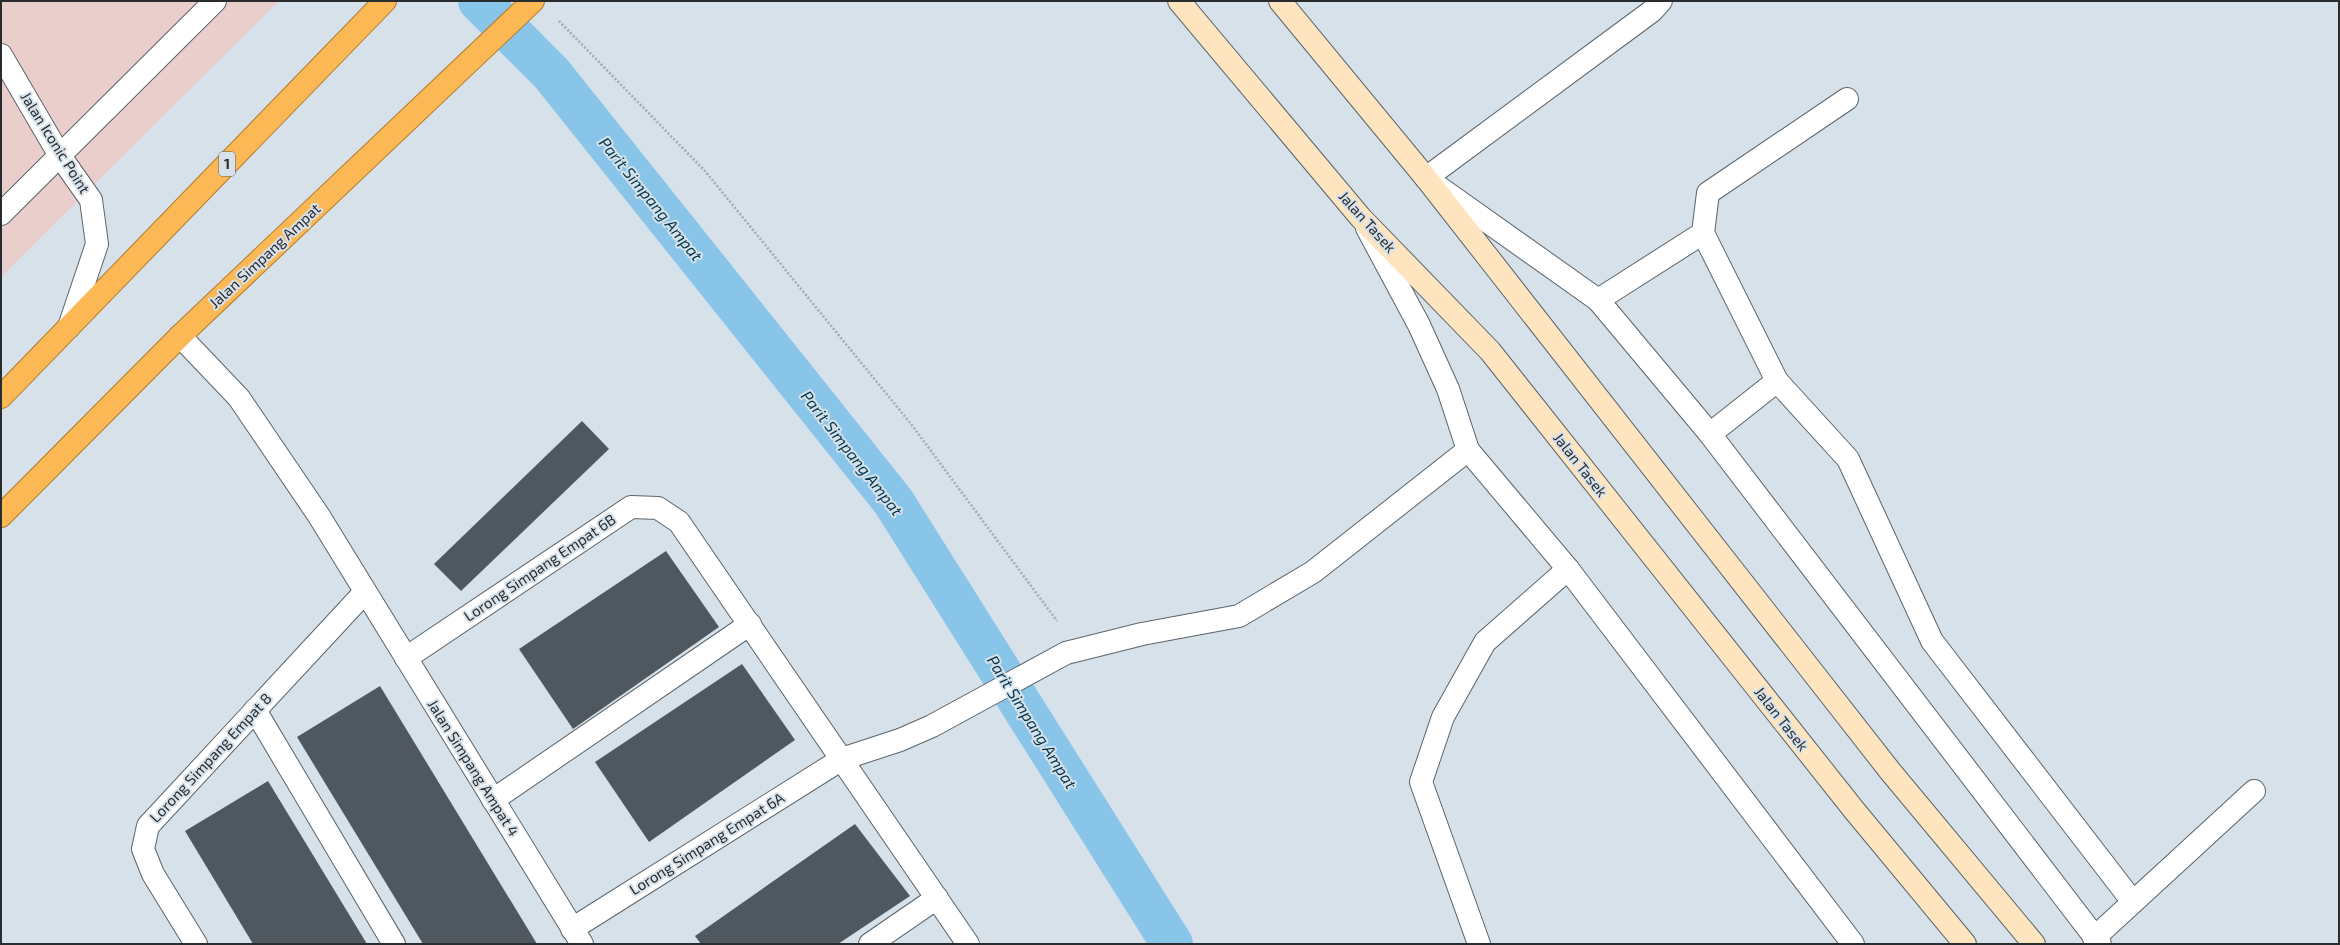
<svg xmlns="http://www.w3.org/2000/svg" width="2340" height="945" viewBox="0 0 2340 945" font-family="'Exo 2',sans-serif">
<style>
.commercial{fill:#e9cecc}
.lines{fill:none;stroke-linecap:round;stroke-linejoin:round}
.canal{stroke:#88c5e9;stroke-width:42}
.building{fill:#50585f}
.service-casing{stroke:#5b646b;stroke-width:24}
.minor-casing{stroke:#5b646b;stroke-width:24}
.secondary-casing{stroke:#5b646b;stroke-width:24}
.trunk-casing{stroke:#b07c2b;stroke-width:24}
.path{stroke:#a2aab0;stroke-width:2.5;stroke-dasharray:2 2;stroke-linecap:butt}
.service{stroke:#fff;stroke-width:22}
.minor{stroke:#fff;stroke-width:22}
.secondary{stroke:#fee5bf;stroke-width:22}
.trunk{stroke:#fbb854;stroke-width:22}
.labels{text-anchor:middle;stroke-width:4;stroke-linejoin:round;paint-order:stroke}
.shield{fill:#d7e1e9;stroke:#5c6267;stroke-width:1}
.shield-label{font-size:14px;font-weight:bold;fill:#282c2f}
.street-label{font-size:15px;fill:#282c2f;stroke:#d7e1e9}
.water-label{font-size:16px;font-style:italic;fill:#00364e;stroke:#d7e1e9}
</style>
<rect width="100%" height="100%" fill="#d7e1e9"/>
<polygon class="commercial" points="1,1 279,1 1,277"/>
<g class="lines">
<polyline class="canal" points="479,1 551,73 893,501 1172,944"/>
</g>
<g class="building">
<polygon points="582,421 609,449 461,591 434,564"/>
<polygon points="666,551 719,627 573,729 519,649"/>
<polygon points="742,664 795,740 649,842 595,762"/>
<polygon points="380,686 537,944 423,944 297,737"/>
<polygon points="268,781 367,944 253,944 185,831"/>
<polygon points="855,824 910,896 838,944 701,944 695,936"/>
</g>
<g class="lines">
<defs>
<g id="service">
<polyline points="1847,99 1708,193 1703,233 1777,381 1848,459 1932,641 2133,902"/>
<polyline points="1426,178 1652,11 1661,1"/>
<polyline points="1598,300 1703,233"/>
<polyline points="1710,434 1777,381"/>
<polyline points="255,710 394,944"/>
<polyline points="493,800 750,624"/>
<polyline points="2094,938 2254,791"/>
<polyline points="870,944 937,898"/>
</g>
<g id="minor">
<polyline points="1,55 60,156 91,200 97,244 69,327"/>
<polyline points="1433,183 1598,300 1710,434 2100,944"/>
<polyline points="1,214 215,1"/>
<polyline points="1367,228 1419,325 1448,389 1468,450 1568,569 1853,944"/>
<polyline points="180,336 239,398 319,516 582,944"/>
<polyline points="406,658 631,507 658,508 679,522 968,944"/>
<polyline points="572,929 842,759 900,740 932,726 1066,653 1142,634 1239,616 1313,572 1468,450"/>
<polyline points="196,944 153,874 143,849 148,826 365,592"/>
<polyline points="1479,944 1421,782 1443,717 1485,642 1568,569"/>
</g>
<g id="secondary">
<polyline points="1179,1 1361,218 1490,351 1854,810 1965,944"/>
<polyline points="1280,1 1426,178 1890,771 2034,944"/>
</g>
<g id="trunk">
<polyline points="1,397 385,1"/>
<polyline points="1,516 180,336 533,1"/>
</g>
</defs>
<use href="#service" class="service-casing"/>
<use href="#minor" class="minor-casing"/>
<use href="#secondary" class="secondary-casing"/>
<use href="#trunk" class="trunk-casing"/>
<polyline class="path" points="559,21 705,171 911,424 1057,621"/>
<use href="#service" class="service"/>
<use href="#minor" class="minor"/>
<use href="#secondary" class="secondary"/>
<use href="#trunk" class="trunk"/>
</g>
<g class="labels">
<rect class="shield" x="219" y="152" width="16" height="24" rx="3"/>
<g class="shield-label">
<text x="227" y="169">1</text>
</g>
<g class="street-label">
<text transform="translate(55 143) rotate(58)" y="5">Jalan Iconic Point</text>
<text transform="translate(1367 222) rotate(48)" y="5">Jalan Tasek</text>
<text transform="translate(265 256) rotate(-43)" y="5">Jalan Simpang Ampat</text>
<text transform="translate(1580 465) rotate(52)" y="5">Jalan Tasek</text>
<text transform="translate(540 568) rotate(-34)" y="5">Lorong Simpang Empat 6B</text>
<text transform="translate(1781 719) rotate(52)" y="5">Jalan Tasek</text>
<text transform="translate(211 758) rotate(-47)" y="5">Lorong Simpang Empat 8</text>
<text transform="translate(473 768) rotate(58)" y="5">Jalan Simpang Ampat 4</text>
<text transform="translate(707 844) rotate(-32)" y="5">Lorong Simpang Empat 6A</text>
</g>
<g class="water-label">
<text transform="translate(651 199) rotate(51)" y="6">Parit Simpang Ampat</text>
<text transform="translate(852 453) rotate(52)" y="6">Parit Simpang Ampat</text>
<text transform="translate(1032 722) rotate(58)" y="6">Parit Simpang Ampat</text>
</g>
</g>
<rect width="2340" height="945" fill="none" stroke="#282c2f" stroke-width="4"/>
</svg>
